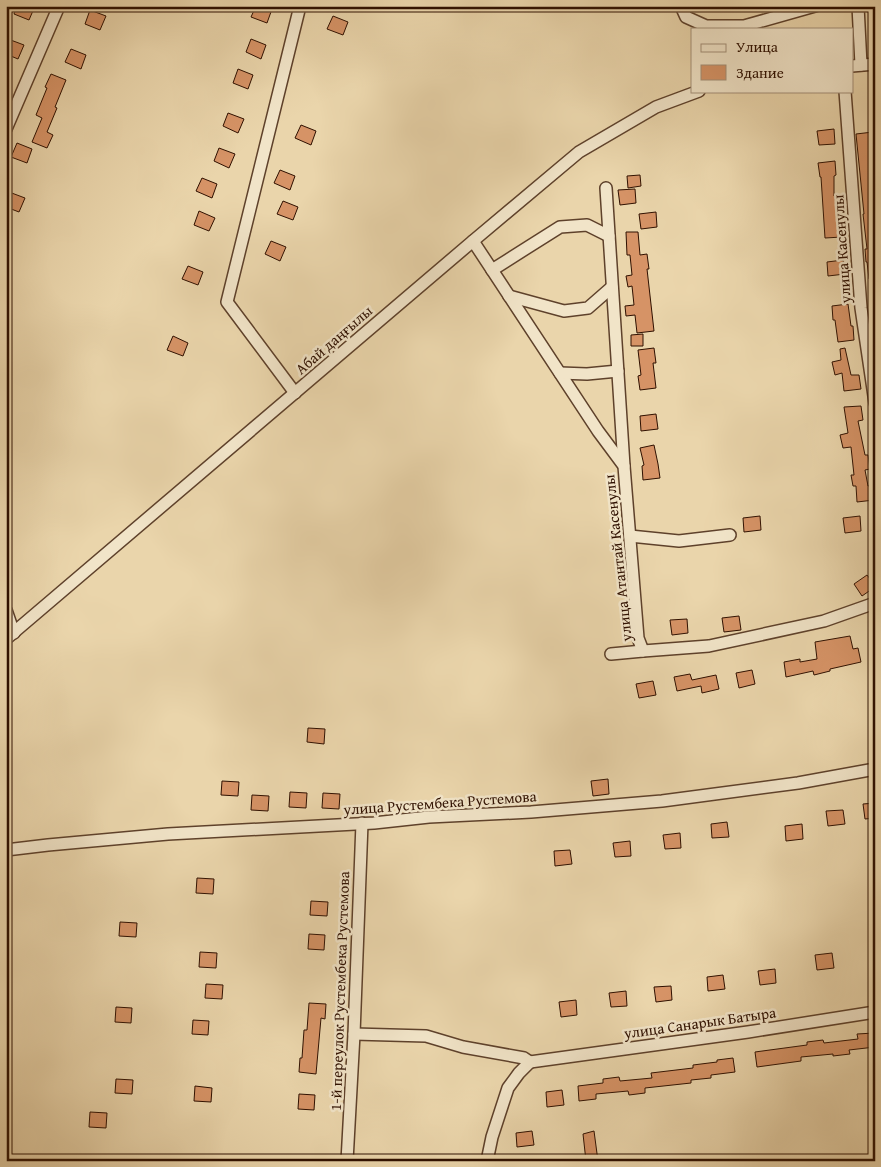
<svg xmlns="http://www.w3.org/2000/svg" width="881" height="1167" viewBox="0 0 881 1167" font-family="'Gentium Book Plus',serif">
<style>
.building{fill:#d69366;stroke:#2f1000}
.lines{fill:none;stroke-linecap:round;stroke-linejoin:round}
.minor-casing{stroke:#5e412b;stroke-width:14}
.minor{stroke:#f1e4c8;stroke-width:11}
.labels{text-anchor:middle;stroke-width:5;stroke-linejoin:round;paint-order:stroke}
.street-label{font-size:15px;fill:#2f1000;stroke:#f1e4c8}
</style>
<rect width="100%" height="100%" fill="#ead5ab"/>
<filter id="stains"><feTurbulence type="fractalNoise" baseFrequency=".004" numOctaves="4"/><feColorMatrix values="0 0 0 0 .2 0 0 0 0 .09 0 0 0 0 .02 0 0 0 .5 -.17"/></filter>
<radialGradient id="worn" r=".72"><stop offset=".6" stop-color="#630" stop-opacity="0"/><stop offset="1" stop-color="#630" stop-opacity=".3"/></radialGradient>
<g class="building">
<polygon points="17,6 35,6 29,20 14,14"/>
<polygon points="256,6 265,6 272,9 267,23 251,17"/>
<polygon points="90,10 106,16 100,30 85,24"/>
<polygon points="333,16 348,22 343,35 327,29"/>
<polygon points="8,39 24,45 18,59 6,54 6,44"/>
<polygon points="251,39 266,45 261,59 246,52"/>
<polygon points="71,49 86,55 81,69 65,62"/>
<polygon points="238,69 253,75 248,89 233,83"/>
<polygon points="51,74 66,80 55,107 57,108 47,132 53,135 47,148 32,142 42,118 36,115 47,88 45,87"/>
<polygon points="228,113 244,119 238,133 223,126"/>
<polygon points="301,125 316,131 311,145 295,138"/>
<polygon points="834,129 835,144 819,145 817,131"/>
<polygon points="873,132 875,147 875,278 869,279 867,262 866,262 865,249 867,249 863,214 864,214 856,134"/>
<polygon points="17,143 32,149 27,163 11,157"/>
<polygon points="219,148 235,154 229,168 214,161"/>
<polygon points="835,161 836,175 834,176 834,196 838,195 842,237 825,238 821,177 820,177 818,163"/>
<polygon points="280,170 295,176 290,190 274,183"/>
<polygon points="640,175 641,186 628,188 627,176"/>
<polygon points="202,178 217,184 212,198 196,191"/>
<polygon points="635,189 636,203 620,205 618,190"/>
<polygon points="9,192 25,198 19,212 6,207 6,200"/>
<polygon points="283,201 298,207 293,220 277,214"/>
<polygon points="199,211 215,218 209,231 194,225"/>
<polygon points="656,212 657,227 641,229 639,214"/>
<polygon points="626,232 638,232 640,255 647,254 649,269 647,269 654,331 637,333 635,315 626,316 625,306 634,305 632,286 628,287 626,276 632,275 630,255 627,255"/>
<polygon points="271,241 286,247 280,261 265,254"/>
<polygon points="843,260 845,274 828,276 827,262"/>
<polygon points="188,266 203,272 198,285 182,279"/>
<polygon points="848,304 851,326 853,326 854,340 838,342 835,320 833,320 832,306"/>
<polygon points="643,334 643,346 631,346 631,335"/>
<polygon points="173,336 188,343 183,356 167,350"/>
<polygon points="654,348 656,363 653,363 656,388 640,390 638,376 641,375 638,350"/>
<polygon points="845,348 851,375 859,375 861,389 844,391 842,373 835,375 832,362 841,360 840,349"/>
<polygon points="861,406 863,420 858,421 865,455 868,455 870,469 865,470 868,486 872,485 874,500 857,502 856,486 853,486 851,475 854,475 851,447 843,448 840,435 848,433 844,407"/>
<polygon points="656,414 658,429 641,431 640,416"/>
<polygon points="654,445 658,464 660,478 643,480 642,466 644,465 640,448"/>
<polygon points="760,516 761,530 744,532 743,518"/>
<polygon points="860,516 861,531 845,533 843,518"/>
<polygon points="867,575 875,585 875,587 862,596 854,584"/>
<polygon points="739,616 741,630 724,632 722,618"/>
<polygon points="687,619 688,633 672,635 670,620"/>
<polygon points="850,636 853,649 858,648 861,662 830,669 830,671 814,675 813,671 786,677 784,662 800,659 800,662 817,659 815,642"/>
<polygon points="752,670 755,684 739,688 736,673"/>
<polygon points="690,674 692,680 716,675 719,689 702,693 701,686 677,691 674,677"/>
<polygon points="653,681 656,695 639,698 636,684"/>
<polygon points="308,728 325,729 324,744 307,742"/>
<polygon points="608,779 609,794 593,796 591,781"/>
<polygon points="222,781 239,782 238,796 221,795"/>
<polygon points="290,792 307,793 306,808 289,807"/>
<polygon points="323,793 340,794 339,809 322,808"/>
<polygon points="252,795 269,796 268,811 251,810"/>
<polygon points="875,803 875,818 865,819 863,804"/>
<polygon points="843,810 845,824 828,826 826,811"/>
<polygon points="727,822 729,837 712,838 711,824"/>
<polygon points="802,824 803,839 786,841 785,826"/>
<polygon points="680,833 681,848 665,849 663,835"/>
<polygon points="630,841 631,856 615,857 613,843"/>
<polygon points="570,850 572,864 555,866 554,851"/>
<polygon points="197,878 214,879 213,894 196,893"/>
<polygon points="311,901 328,902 327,916 310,915"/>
<polygon points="120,922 137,923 136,937 119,936"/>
<polygon points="309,934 325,935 324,950 308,949"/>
<polygon points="200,952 217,953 216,968 199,967"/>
<polygon points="832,953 834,968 817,970 815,955"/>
<polygon points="775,969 776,983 760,985 758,971"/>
<polygon points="723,975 725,989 708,991 707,977"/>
<polygon points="206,984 223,985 222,999 205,998"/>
<polygon points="671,986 672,1000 656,1002 654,987"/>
<polygon points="626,991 627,1006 611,1007 609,993"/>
<polygon points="576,1000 577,1015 561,1017 559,1002"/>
<polygon points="309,1003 326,1004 325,1019 321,1018 316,1074 299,1072 300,1058 302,1058 304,1030 307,1030"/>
<polygon points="116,1007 132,1008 131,1023 115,1022"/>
<polygon points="193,1020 209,1021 208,1035 192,1034"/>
<polygon points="874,1033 875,1047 849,1050 850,1054 833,1056 833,1054 801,1057 801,1061 757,1067 755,1052 807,1045 807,1042 823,1040 824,1043 858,1039 857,1034"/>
<polygon points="733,1058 735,1072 711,1075 711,1078 691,1080 691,1083 645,1088 645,1093 629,1095 628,1091 596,1094 596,1099 579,1101 578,1086 603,1083 603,1079 619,1077 620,1081 652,1078 651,1073 693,1068 693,1065 717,1062 717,1060"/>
<polygon points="116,1079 133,1080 132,1094 115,1093"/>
<polygon points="195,1086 212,1088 211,1102 194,1101"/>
<polygon points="562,1090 564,1105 547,1107 546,1092"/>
<polygon points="299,1094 315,1095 314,1110 298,1109"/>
<polygon points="90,1112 107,1113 106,1128 89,1127"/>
<polygon points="532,1131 534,1145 517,1147 516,1133"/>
<polygon points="594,1131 598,1161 586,1161 583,1134"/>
</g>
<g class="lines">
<defs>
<g id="minor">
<polyline points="681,6 686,17 706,26 744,26 815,6"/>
<polyline points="858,6 861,65"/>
<polyline points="852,66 875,64"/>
<polyline points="845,91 861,308 875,403"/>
<polyline points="6,129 59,6"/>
<polyline points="606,188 624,466"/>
<polyline points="473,241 598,431 624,466 638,638 643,651 709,646 824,621 875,603"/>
<polyline points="492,270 560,227 587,225 609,236"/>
<polyline points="509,296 564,311 588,308 612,287"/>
<polyline points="560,373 587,374 618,371"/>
<polyline points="295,393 227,302 300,6"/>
<polyline points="630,536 679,541 730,535"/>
<polyline points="6,610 14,633"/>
<polyline points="6,639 473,241 579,152 656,107 699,91"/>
<polyline points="611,654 643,651"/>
<polyline points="6,850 48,845 168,834 374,823 429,817 531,812 662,801 798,783 875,769"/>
<polyline points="354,1034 426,1036 463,1047 524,1058 530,1062 519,1073 508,1088 492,1137 487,1161"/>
<polyline points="530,1062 748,1032 875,1012"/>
<polyline points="347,1161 354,1034 362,823"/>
</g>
</defs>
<use href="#minor" class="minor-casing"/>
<use href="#minor" class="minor"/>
</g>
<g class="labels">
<g class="street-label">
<text transform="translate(842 249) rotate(-94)" y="5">улица Касенулы</text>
<text transform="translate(334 340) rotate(-41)" y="5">Абай даңғылы</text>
<text transform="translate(618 558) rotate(-96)" y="5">улица Атантай Касенулы</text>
<text transform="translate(440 803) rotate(-4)" y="5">улица Рустембека Рустемова</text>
<text transform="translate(340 991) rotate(-88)" y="5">1-й переулок Рустембека Рустемова</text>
<text transform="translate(700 1023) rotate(-8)" y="5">улица Санарык Батыра</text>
</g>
</g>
<rect width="881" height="1167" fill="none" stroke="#ead5ab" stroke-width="25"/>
<rect x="8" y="8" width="866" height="1152" fill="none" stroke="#2f1000" stroke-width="2.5"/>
<rect x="12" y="12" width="856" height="1142" fill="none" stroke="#2f1000"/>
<rect x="691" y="28" width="162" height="65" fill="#f1e4c8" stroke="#a38f78"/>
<rect x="701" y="44" width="25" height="8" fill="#f1e4c8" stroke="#a38f78"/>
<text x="736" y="52" font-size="15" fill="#2f1000">Улица</text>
<rect x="701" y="65" width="25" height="15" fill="#d69366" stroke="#a38f78"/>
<text x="736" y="78" font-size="15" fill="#2f1000">Здание</text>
<rect width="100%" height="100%" filter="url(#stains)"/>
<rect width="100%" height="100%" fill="url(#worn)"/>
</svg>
